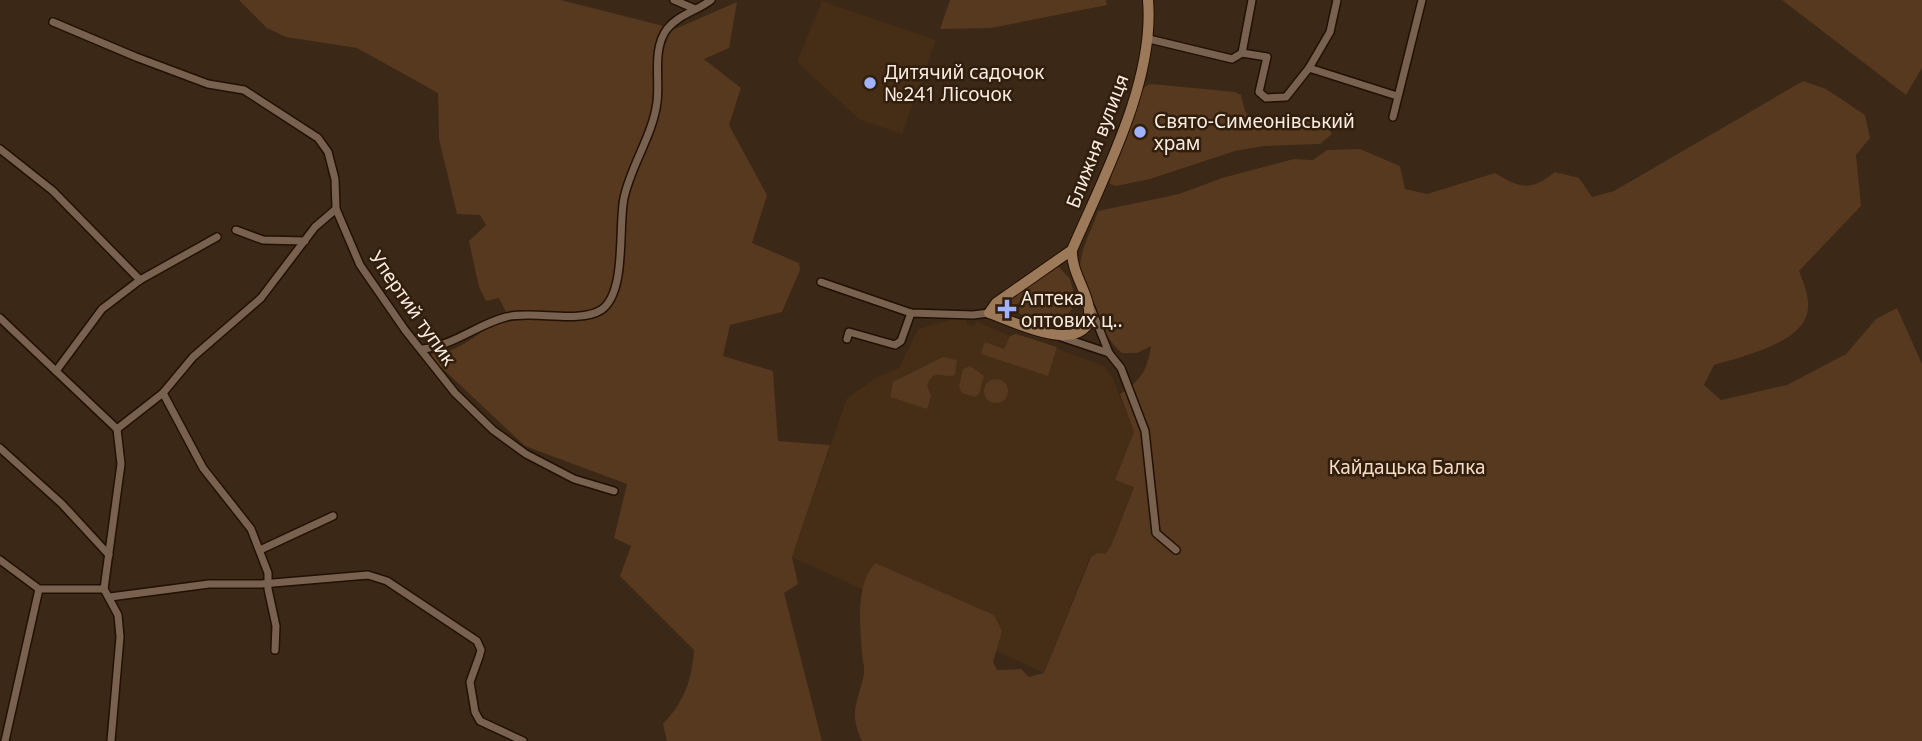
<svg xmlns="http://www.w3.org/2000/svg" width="1922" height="741" viewBox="0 0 1922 741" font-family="'Noto Sans',sans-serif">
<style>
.built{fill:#452d16}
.green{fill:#56391e}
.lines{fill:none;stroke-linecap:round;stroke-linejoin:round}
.street-casing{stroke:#221002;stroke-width:10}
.secondary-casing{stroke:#221002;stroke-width:12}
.street{stroke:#78624f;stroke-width:7}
.secondary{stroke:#9c7959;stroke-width:10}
.poi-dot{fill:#a0b3fd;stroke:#311e0d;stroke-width:2.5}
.labels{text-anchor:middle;stroke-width:5;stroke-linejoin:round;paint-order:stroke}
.poi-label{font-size:19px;fill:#f9ece1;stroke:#311e0d;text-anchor:start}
.street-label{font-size:19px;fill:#f9ece1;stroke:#311e0d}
.park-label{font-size:19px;fill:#f6dbc5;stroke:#311e0d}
</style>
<rect width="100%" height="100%" fill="#3b2817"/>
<g class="built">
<polygon points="822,1 936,40 902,134 860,120 797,62"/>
<polygon points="959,317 966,319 967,325 974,326 977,321 1010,336 1035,340 1104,366 1112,376 1134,432 1116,480 1134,486 1111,546 1105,554 1090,557 1044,673 792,557 847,398 877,377 899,368 918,329"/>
</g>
<g class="green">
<path d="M239,0H561L675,29L737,2L729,48L704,59L741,88L729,125L767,195L752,243L799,263L800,270L782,312L730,325L723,356L773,371L778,441L830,445L792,557L798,584L784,593L822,741H667L663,724C684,702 692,680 694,650L620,576L631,546L614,538L627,484L525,446L443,369L437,367L430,358L432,354C459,354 486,328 506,312L499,298L486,301L479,287L469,241L486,225L480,215L457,214L439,139L438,93L357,48L286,37L267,28Z"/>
<polygon points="950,0 1106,0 1107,5 991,28 940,29"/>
<polygon points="1782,0 1922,0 1922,68 1906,95"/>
<path d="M1803,81L1826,89L1865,115L1870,138L1856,155L1861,206L1799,271C1804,284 1811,300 1807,314C1799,344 1741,357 1714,365L1704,385L1721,400L1787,385L1846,354L1876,319L1897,308L1922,364V741H862C848,711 858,703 864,674C865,667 862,659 862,652C860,623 855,586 875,563L994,615L1002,631L993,662L997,670L1021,669L1029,677L1044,673L1091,557L1098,553L1105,554L1111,546L1134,487L1115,480L1134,432L1120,394C1141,380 1147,371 1151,346L1137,353H1122C1104,339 1081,292 1080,269C1080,249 1092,230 1098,211L1179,194L1222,178L1294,159L1313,160L1327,150L1360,149L1400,166L1405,189L1427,194L1495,173C1521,189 1531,191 1555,172L1579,178L1592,197L1614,191Z"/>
<path d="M1152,84L1235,92L1241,95L1245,111L1249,116L1327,124L1332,134L1320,144L1264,146L1235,151L1150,179L1116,186L1110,184C1109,178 1137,95 1143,89C1146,85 1148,85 1152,84Z"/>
<polygon points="1058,266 1070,279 1076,301 1065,321 1048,322 1006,310 1003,306 1007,300"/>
<polygon points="1016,334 1057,347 1048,376 981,354 985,342 1004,349 1010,336"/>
<path d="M943,357L957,360L955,375C942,379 935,367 927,385L931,396L927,409L890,397L893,382Z"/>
<polygon points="970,366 984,376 979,394 975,397 962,393 959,387 963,369"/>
<circle cx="996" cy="391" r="12"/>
</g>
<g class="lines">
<defs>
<g id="street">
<polyline points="674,0 695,9"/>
<polyline points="53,22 136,57 208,84 244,90 318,138 328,152 335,179 336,209 360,265 405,330 455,393 493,430 526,454 574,479 614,491"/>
<polyline points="1149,39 1232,59 1242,53 1267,57 1259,92 1266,98 1286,97 1309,68 1397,96"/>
<polyline points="1242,53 1252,0"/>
<polyline points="1309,68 1330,32 1337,0"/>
<polyline points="1393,117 1422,0"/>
<polyline points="0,149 53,191 140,280"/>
<polyline points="236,230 263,240 305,241"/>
<polyline points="821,282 911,313 973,315 989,313"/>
<polyline points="1091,308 1109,353"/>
<polyline points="0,318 117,429 121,464 104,589 118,615 120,637 111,741"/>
<polyline points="1061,337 1109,353 1121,368 1145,431 1156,533 1176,550"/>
<polyline points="847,339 849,332 895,345 901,341 911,313"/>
<path d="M422,349C453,346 476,325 506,317C533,310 579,324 601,310C627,293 618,226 624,198C631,165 653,135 657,102C660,79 652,49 667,29C679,14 697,11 711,0"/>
<polyline points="56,371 102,309 140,280 217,237"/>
<polyline points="163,393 203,468 251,529 268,573 268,589 276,626 275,650"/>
<polyline points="117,429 163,393 193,357 261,298 315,227 336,209"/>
<polyline points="0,448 62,504 109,555"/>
<polyline points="260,550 333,516"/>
<polyline points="0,560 39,589 5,741"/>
<polyline points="39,589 104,589"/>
<polyline points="110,597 209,584 261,584 368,575 387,581 477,641 481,650 479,657 470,682 475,712 480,721 523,741"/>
</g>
<path id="secondary" d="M1072,250L996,303L989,313C1013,321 1070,351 1088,324C1095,298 1071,277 1072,250C1104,176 1155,81 1148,0"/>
</defs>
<use href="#street" class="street-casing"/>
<use href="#secondary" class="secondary-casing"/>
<use href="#street" class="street"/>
<use href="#secondary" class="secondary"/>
</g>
<g class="poi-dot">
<circle cx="870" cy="83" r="7"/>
<circle cx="1140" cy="132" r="7"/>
<path d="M1003.5 298.5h7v7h7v7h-7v7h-7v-7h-7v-7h7z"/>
</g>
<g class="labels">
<g class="poi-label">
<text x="884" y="79">Дитячий садочок<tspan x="884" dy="22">№241 Лісочок</tspan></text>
<text x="1154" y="128">Свято-Симеонівський<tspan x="1154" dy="22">храм</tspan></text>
<text x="1021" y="305">Аптека<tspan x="1021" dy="22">оптових ц‥</tspan></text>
</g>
<g class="street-label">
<text transform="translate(1097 141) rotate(-69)" y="7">Ближня вулиця</text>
<text transform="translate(413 308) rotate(55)" y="7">Упертий тупик</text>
</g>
<g class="park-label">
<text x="1407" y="474">Кайдацька Балка</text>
</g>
</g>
</svg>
